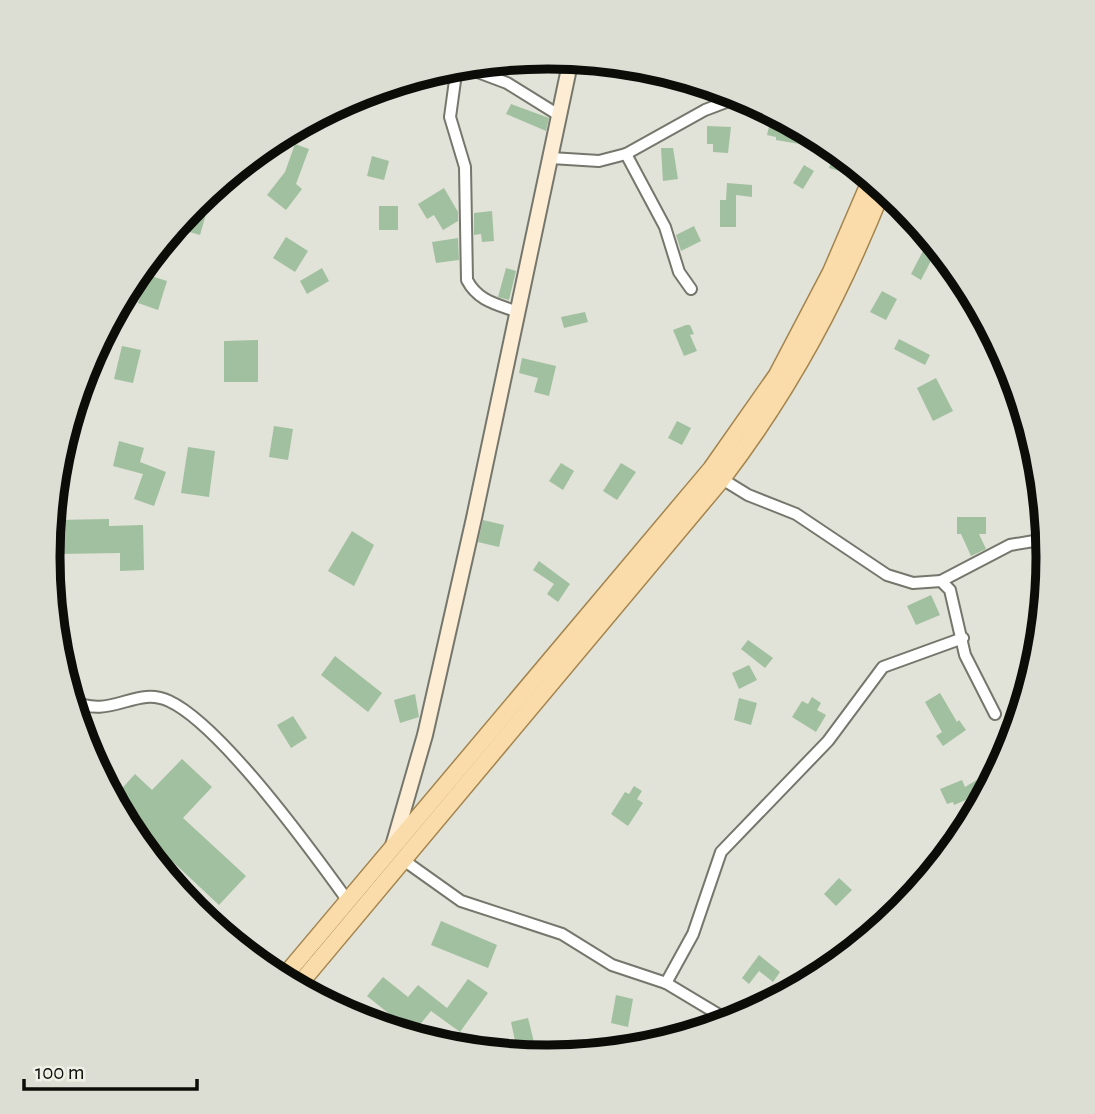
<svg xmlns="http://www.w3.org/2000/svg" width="1095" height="1114" viewBox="0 0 1095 1114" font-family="'Alegreya Sans',sans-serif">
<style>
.building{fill:#a1c09f}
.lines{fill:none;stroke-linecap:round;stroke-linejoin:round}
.street-casing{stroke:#75766c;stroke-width:14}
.secondary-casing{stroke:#75766c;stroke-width:18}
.primary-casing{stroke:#a4844d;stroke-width:19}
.street{stroke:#fff;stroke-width:10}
.secondary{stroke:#fcedd4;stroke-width:14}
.primary{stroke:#fadcaa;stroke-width:16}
.rim{fill:none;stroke:#0c0c09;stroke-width:9}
</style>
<rect width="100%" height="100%" fill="#e1e2d8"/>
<g class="building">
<polygon points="511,104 549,118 546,131 506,114"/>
<polygon points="772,114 826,141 863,172 860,177 829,168 835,150 776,140 776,137 767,135"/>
<polygon points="707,126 731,127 728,153 713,152 713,144 707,144"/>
<polygon points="295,144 309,149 296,184 302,189 286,210 267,195 285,172"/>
<polygon points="661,148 673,148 678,179 663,181"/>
<polygon points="372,156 389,161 384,180 367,176"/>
<polygon points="804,165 814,171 803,189 793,183"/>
<polygon points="727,183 752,185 752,197 736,195 736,227 720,227 720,200 726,200"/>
<polygon points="444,188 458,212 458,221 443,230 434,215 427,219 418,204"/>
<polygon points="194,203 208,207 200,235 183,230 188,210"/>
<rect x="379" y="206" width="19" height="24"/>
<polygon points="492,211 494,241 482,242 481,234 474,235 474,213"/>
<polygon points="694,226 701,241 681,251 676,235"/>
<polygon points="286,237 308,251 295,272 273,258"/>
<polygon points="458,238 459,260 436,263 432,242"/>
<polygon points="926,245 936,251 921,280 911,274"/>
<polygon points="322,268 329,281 307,294 300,281"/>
<polygon points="506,268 516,271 509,300 498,297"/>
<polygon points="148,275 167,281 158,310 138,303"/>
<polygon points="882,291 897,299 886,320 870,312"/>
<polygon points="585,312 588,322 564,328 561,317"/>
<polygon points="686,325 690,325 694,334 690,335 697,351 684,356 673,330"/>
<polygon points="99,339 95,376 83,374 85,365"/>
<polygon points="899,339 930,355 925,365 894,349"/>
<polygon points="258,340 258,382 224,382 224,341"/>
<polygon points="122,346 141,350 133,383 114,379"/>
<polygon points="522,358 556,366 549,396 534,392 538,378 519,373"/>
<polygon points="936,378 953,411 933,421 917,388"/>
<polygon points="677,421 691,428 682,445 668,438"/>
<polygon points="274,426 293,429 288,460 269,457"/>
<polygon points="119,441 144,448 140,462 166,472 154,506 134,499 143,474 113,466"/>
<polygon points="188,447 215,451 209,497 181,493"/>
<polygon points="561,463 574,471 563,490 549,481"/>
<polygon points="621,463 636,472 617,500 603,491"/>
<polygon points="957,517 986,517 986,534 979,534 986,549 971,556 961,534 957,534"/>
<polygon points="109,519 109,526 143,525 144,570 120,571 120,553 57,554 56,520"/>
<polygon points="483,520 504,525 499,547 478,542"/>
<polygon points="352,531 374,545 354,586 328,571"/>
<polygon points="539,561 570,584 558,602 547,594 554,584 533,570"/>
<polygon points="931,595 940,615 916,625 907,606"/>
<polygon points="748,640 773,658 765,668 741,649"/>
<polygon points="335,656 382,693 368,712 321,675"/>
<polygon points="749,665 757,680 739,689 732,673"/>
<polygon points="940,693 957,722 959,720 966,730 943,746 936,736 942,732 925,702"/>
<polygon points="415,694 419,717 400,723 394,700"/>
<polygon points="812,697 821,703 817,710 826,715 816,732 792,717 802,701 808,704"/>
<polygon points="739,698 757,703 751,725 734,720"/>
<polygon points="293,716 307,738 291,748 277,725"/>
<polygon points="182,759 212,787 183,818 246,876 219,905 157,847 148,855 122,817 131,807 117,794 135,774 152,790"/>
<polygon points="980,778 987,790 979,806 973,797 954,805 953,802 947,804 940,789 962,780 965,787"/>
<polygon points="634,786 642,791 637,799 643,803 628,826 611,814 625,792 629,794"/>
<polygon points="839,878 852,890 836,906 824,894"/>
<polygon points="441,921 497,945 488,968 431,945"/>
<polygon points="759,955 780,972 773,982 759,971 749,984 742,978"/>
<polygon points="383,977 408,997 418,985 447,1008 468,979 488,993 460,1032 431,1011 413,1033 367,996"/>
<polygon points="616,995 633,999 628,1027 611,1023"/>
<polygon points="528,1018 535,1046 517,1050 511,1022"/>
</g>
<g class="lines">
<defs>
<g id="street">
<polyline points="459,65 507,83 557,114"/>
<path d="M457,66L450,117L465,167L467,280C478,301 496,304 518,312"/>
<polyline points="626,154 665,227 679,272 691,289"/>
<polyline points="551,158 599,161 626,154 705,110 742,96"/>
<polyline points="722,479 748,495 796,514 887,575 913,583 941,581 950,590 965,655 995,714"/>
<polyline points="941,581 1010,545 1046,539"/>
<path d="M71,700C111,721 135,685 169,701C221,725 312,851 348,901"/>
<polyline points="402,859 461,901 562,934 612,965 666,983 731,1022"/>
<polyline points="666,983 693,934 721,852 828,741 883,667 963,638"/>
</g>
<polyline id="secondary" points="393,846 425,735 474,518 571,59"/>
<g id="primary">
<polyline points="282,979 711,469 777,375 831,272 871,179"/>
<path d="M297,987L722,479C792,387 840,296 883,188"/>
</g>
</defs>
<use href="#street" class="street-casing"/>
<use href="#secondary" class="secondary-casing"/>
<use href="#primary" class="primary-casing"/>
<use href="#street" class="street"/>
<use href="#secondary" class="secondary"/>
<use href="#primary" class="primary"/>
</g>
<path d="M0 0H1095V1114H0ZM60 557a488 488 0 1 1 976 0a488 488 0 1 1-976 0Z" fill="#ddded3" fill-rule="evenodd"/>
<path class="rim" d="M60 557a488 488 0 1 1 976 0a488 488 0 1 1-976 0Z"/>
<path d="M24 1079v10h173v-10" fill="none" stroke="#0c0c09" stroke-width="3.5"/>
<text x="35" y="1079" font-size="21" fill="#0c0c09" stroke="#eff0e5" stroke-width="5" paint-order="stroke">100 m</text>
</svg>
